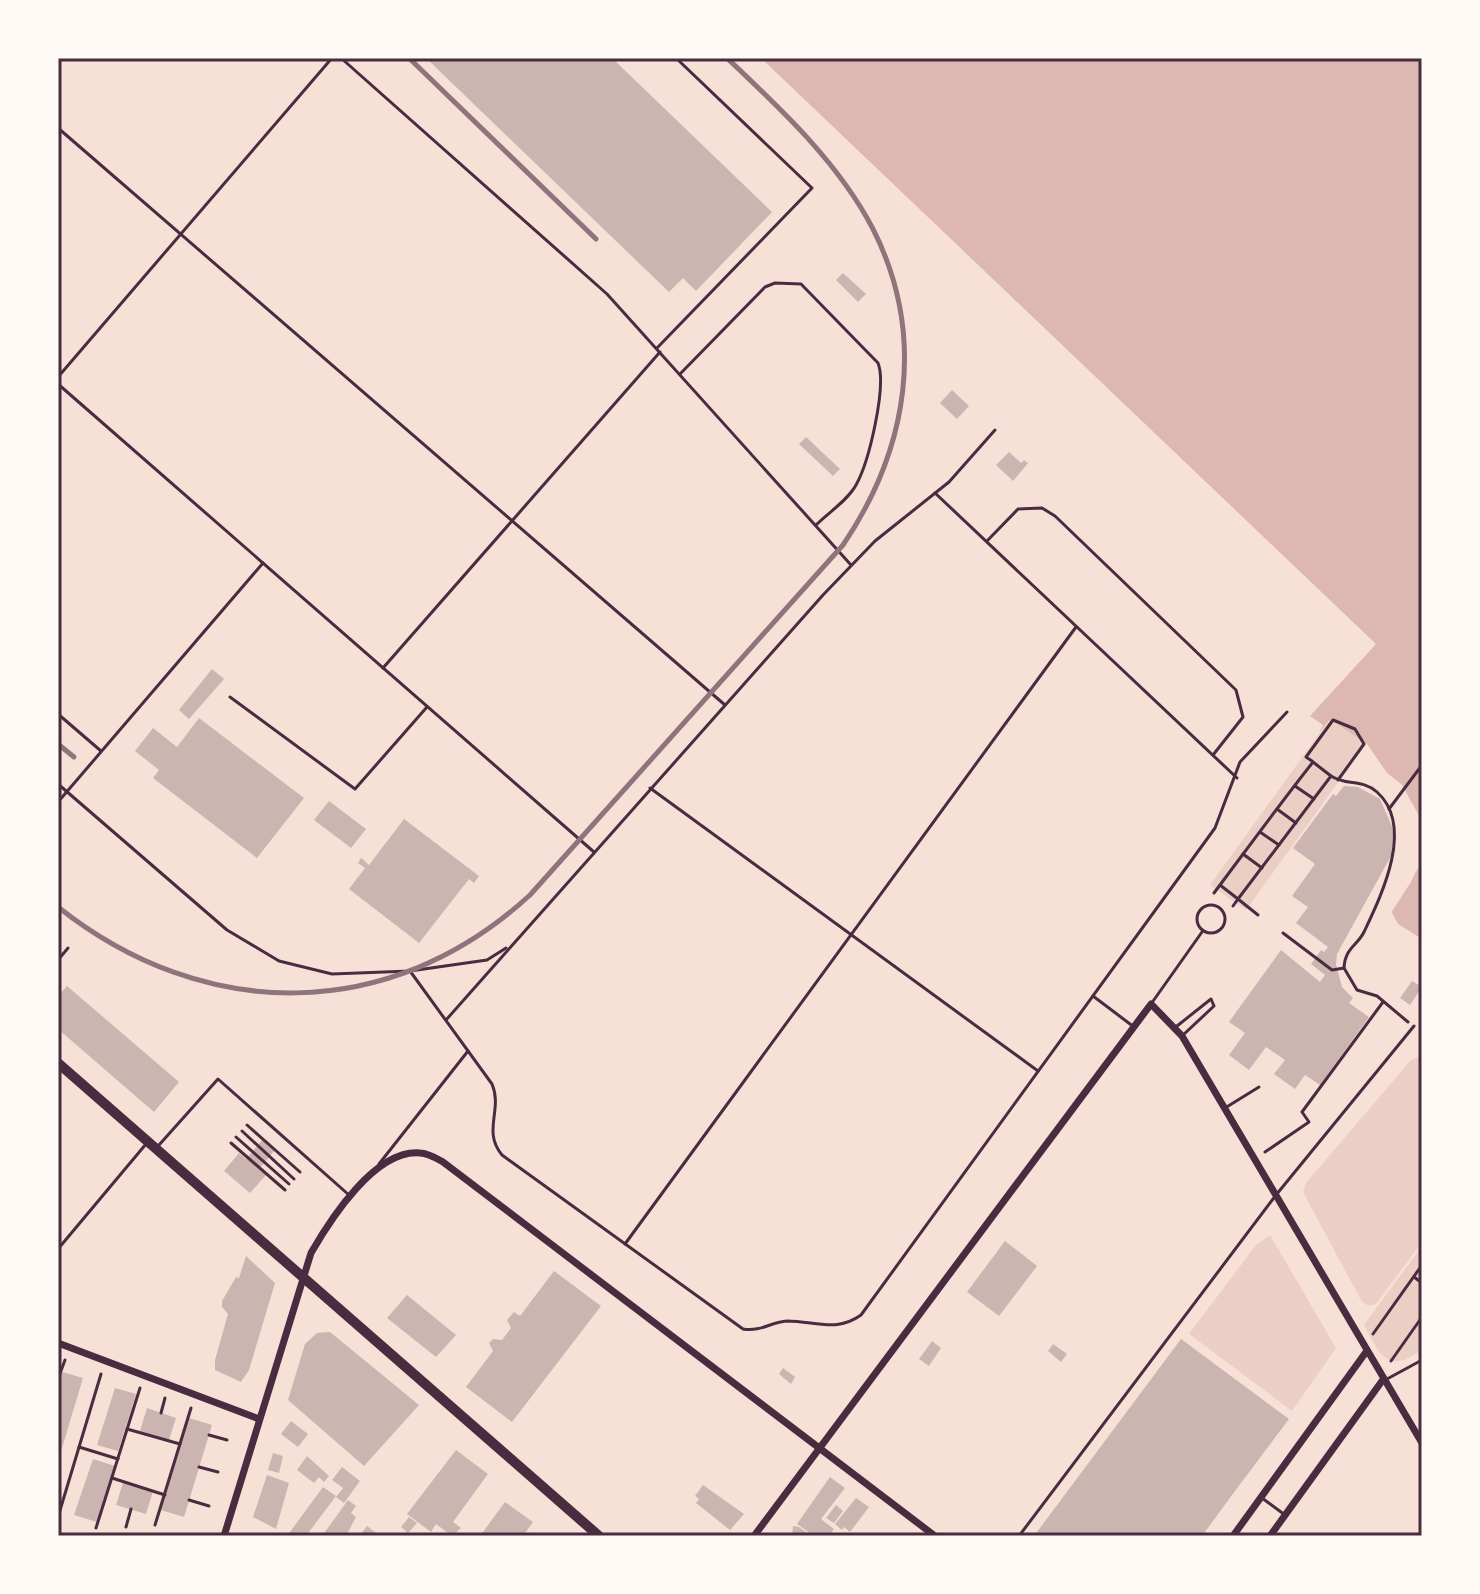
<svg xmlns="http://www.w3.org/2000/svg" width="1480" height="1594" viewBox="0 0 1480 1594" font-family="'Varela Round',sans-serif">
<style>
.green{fill:#ebcfc5}
.water{fill:#dcb8b0}
.pier{fill:#f7e1d7}
.building{fill:#ccb4b1}
.lines{fill:none;stroke-linecap:round;stroke-linejoin:round}
.path{stroke:#4a2c40;stroke-width:3}
.service{stroke:#4a2c40;stroke-width:3}
.minor{stroke:#4a2c40;stroke-width:7}
.secondary{stroke:#4a2c40;stroke-width:10}
.rail{stroke:#8f747c;stroke-width:5}
.neatline{fill:none;stroke:#4a2c40;stroke-width:3}
</style>
<rect width="100%" height="100%" fill="#f7e1d7"/>
<g class="green">
<polygon points="1332,716 1367,742 1246,910 1210,885"/>
<polygon points="1422,1056 1422,1242 1376,1304 1369,1306 1362,1302 1303,1192 1306,1183 1411,1060"/>
<polygon points="1270,1235 1336,1348 1292,1411 1189,1334 1256,1245"/>
<polygon points="1422,1246 1422,1350 1405,1360 1391,1362 1379,1352 1364,1325"/>
</g>
<g class="water">
<polygon points="761,58 1422,58 1422,821 1402,785 1387,773 1367,744 1330,719 1319,733 1323,725 1310,716 1376,644"/>
<polygon points="1422,862 1422,939 1398,924 1391,911"/>
</g>
<g class="pier">
<polygon points="1365,743 1387,773 1402,785 1422,825 1399,787 1384,775"/>
<polygon points="1422,858 1411,882 1389,916 1387,909"/>
</g>
<g class="building">
<polygon points="426,58 612,58 772,212 696,291 683,278 669,292"/>
<polygon points="843,273 866,294 858,302 836,280"/>
<polygon points="952,390 969,406 957,419 940,403"/>
<polygon points="806,437 840,469 833,476 799,444"/>
<polygon points="1009,452 1021,463 1024,460 1028,463 1013,481 996,465"/>
<polygon points="212,669 224,679 189,719 179,710"/>
<polygon points="199,718 304,798 257,858 153,778 159,770 135,751 153,728 177,747"/>
<polygon points="1344,786 1358,787 1380,799 1394,831 1391,856 1337,954 1336,965 1342,987 1353,998 1349,1003 1369,1017 1320,1085 1305,1075 1295,1089 1274,1074 1285,1060 1266,1047 1249,1070 1229,1055 1245,1033 1229,1022 1281,950 1320,982 1325,975 1311,964 1321,950 1324,952 1328,947 1296,923 1308,907 1292,896 1315,864 1293,848 1333,794 1336,796"/>
<polygon points="329,801 366,829 351,848 314,820"/>
<polygon points="404,819 479,876 474,883 469,879 419,943 349,889 365,868 358,863 361,858 369,865"/>
<polygon points="1412,981 1422,987 1410,1005 1400,998"/>
<polygon points="67,986 179,1082 154,1112 58,1029 58,996"/>
<polygon points="263,1139 275,1150 259,1169 266,1175 250,1193 224,1171 239,1153 246,1159"/>
<polygon points="1005,1241 1037,1266 999,1316 967,1292"/>
<polygon points="246,1256 275,1283 249,1370 241,1382 215,1370 215,1360 228,1314 222,1307 222,1301 236,1277 239,1278"/>
<polygon points="554,1271 601,1306 512,1422 466,1387 493,1351 489,1343 493,1339 502,1340 511,1328 507,1320 514,1312 520,1316"/>
<polygon points="407,1295 456,1335 436,1357 387,1318"/>
<polygon points="330,1332 419,1405 364,1466 288,1400 305,1344 317,1333"/>
<polygon points="1181,1339 1289,1419 1229,1499 1202,1536 1034,1536"/>
<polygon points="932,1341 941,1348 929,1366 919,1359"/>
<polygon points="1053,1344 1067,1354 1061,1362 1048,1351"/>
<polygon points="783,1368 795,1377 791,1384 779,1374"/>
<polygon points="62,1372 83,1378 59,1458 58,1385"/>
<polygon points="115,1388 136,1394 118,1451 97,1445"/>
<polygon points="147,1408 176,1418 169,1440 140,1431"/>
<polygon points="189,1418 212,1425 184,1517 161,1510"/>
<polygon points="291,1421 308,1434 298,1447 281,1434"/>
<polygon points="456,1450 488,1474 453,1522 461,1528 452,1536 436,1524 431,1532 407,1514"/>
<polygon points="273,1453 283,1456 279,1473 268,1470"/>
<polygon points="307,1456 329,1476 324,1482 319,1477 314,1483 297,1470"/>
<polygon points="93,1459 115,1466 97,1522 74,1515"/>
<polygon points="342,1467 360,1481 344,1503 336,1497 343,1488 332,1480"/>
<polygon points="267,1475 289,1483 276,1529 253,1517"/>
<polygon points="830,1477 845,1488 821,1519 834,1529 829,1536 814,1536 797,1524"/>
<polygon points="123,1483 153,1491 146,1514 116,1505"/>
<polygon points="703,1485 744,1514 730,1530 696,1503 699,1499 695,1496"/>
<polygon points="323,1487 336,1496 306,1536 287,1536"/>
<polygon points="856,1498 869,1507 850,1532 844,1527 842,1530 835,1524"/>
<polygon points="348,1500 356,1506 351,1513 356,1517 346,1536 322,1536"/>
<polygon points="505,1502 533,1522 523,1536 480,1536"/>
<polygon points="836,1505 843,1511 834,1523 826,1518"/>
<polygon points="409,1517 417,1523 408,1533 401,1527"/>
<polygon points="367,1526 380,1536 359,1536"/>
<polygon points="793,1526 799,1527 811,1536 792,1536"/>
</g>
<g class="lines">
<g class="path">
<polyline points="1312,761 1306,757 1333,720 1355,729 1364,744 1338,780"/>
<polyline points="1295,786 1314,799"/>
<polyline points="1277,809 1296,823"/>
<polyline points="1389,809 1422,765"/>
<polyline points="1260,832 1279,845"/>
<polyline points="1243,854 1262,868"/>
<path d="M1214,893C1247,849 1279,805 1313,762L1331,776L1238,899L1220,885"/>
<polyline points="1233,906 1238,899 1258,915"/>
<path d="M1283,933L1332,970L1344,968C1345,948 1357,946 1364,932C1382,894 1415,826 1377,792C1363,779 1346,786 1331,776"/>
<polyline points="1344,968 1357,990 1377,996 1408,1022"/>
<polyline points="1265,1152 1309,1122 1302,1112 1383,1002"/>
<polyline points="1414,1277 1422,1283"/>
<polyline points="1373,1334 1422,1265"/>
<polyline points="1391,1361 1422,1317"/>
<polyline points="58,1379 65,1360"/>
<polyline points="161,1413 165,1398"/>
<polyline points="127,1429 180,1444"/>
<polyline points="209,1435 227,1440"/>
<polyline points="79,1447 118,1459"/>
<polyline points="199,1467 218,1472"/>
<polyline points="112,1478 165,1495"/>
<polyline points="189,1500 209,1506"/>
<polyline points="58,1517 101,1374"/>
<polyline points="155,1525 191,1408"/>
<polyline points="126,1527 131,1509"/>
<polyline points="96,1528 140,1388"/>
</g>
<g class="service">
<polyline points="341,58 607,294 851,565"/>
<polyline points="58,128 725,705"/>
<polyline points="657,348 812,188 676,58"/>
<path d="M680,374L765,287L775,283L801,284L878,363C887,386 869,462 856,485C848,500 828,513 816,525"/>
<polyline points="58,377 332,58"/>
<polyline points="58,384 594,852"/>
<polyline points="935,493 1237,778"/>
<polyline points="987,541 1018,509 1042,508 1055,516 1236,690 1243,717 1213,755"/>
<polyline points="383,668 660,352"/>
<polyline points="230,697 355,789 427,707"/>
<polyline points="58,714 101,751"/>
<polyline points="58,784 227,930 279,961 332,974 410,971 487,960 506,948"/>
<polyline points="650,788 1038,1071"/>
<polyline points="58,802 263,563"/>
<circle cx="1211" cy="919" r="14"/>
<polyline points="58,960 68,948"/>
<path d="M410,971L492,1084C503,1110 482,1131 502,1155L743,1329C761,1332 771,1322 787,1321C815,1321 836,1333 861,1315L1215,828L1240,762L1287,712"/>
<polyline points="1093,996 1134,1027"/>
<polyline points="1151,1004 1202,932"/>
<polyline points="446,1020 823,595 875,541 949,482 995,430"/>
<polyline points="1177,1026 1211,999 1214,1006 1182,1036"/>
<polyline points="1225,1108 1259,1087"/>
<polyline points="247,1125 300,1172"/>
<polyline points="242,1131 294,1179"/>
<polyline points="236,1137 289,1184"/>
<polyline points="231,1143 285,1190"/>
<polyline points="159,1145 218,1079 349,1195"/>
<polyline points="379,1164 468,1051"/>
<polyline points="625,1244 1076,627"/>
<polyline points="58,1249 146,1144"/>
<polyline points="1387,1379 1422,1360"/>
<polyline points="1262,1498 1285,1515"/>
<polyline points="1019,1536 1276,1195 1414,1026"/>
</g>
<g class="minor">
<polyline points="58,1343 259,1419"/>
<path d="M224,1536L311,1253C330,1220 375,1149 420,1153C428,1153 436,1158 443,1162L935,1536"/>
<polyline points="754,1536 1151,1004 1182,1036 1422,1443"/>
<polyline points="1233,1536 1366,1352"/>
<polyline points="1270,1536 1382,1381"/>
</g>
<polyline class="secondary" points="58,1063 599,1536"/>
<g class="rail">
<polyline points="409,58 596,239"/>
<polyline points="58,744 74,757"/>
<path d="M58,907C204,1023 390,1024 530,895L843,545C908,449 927,336 873,229C839,163 780,108 727,58"/>
</g>
</g>
<rect width="1480" height="1594" fill="none" stroke="#fffaf5" stroke-width="120"/>
<rect x="60" y="60" width="1360" height="1474" class="neatline"/>
</svg>
